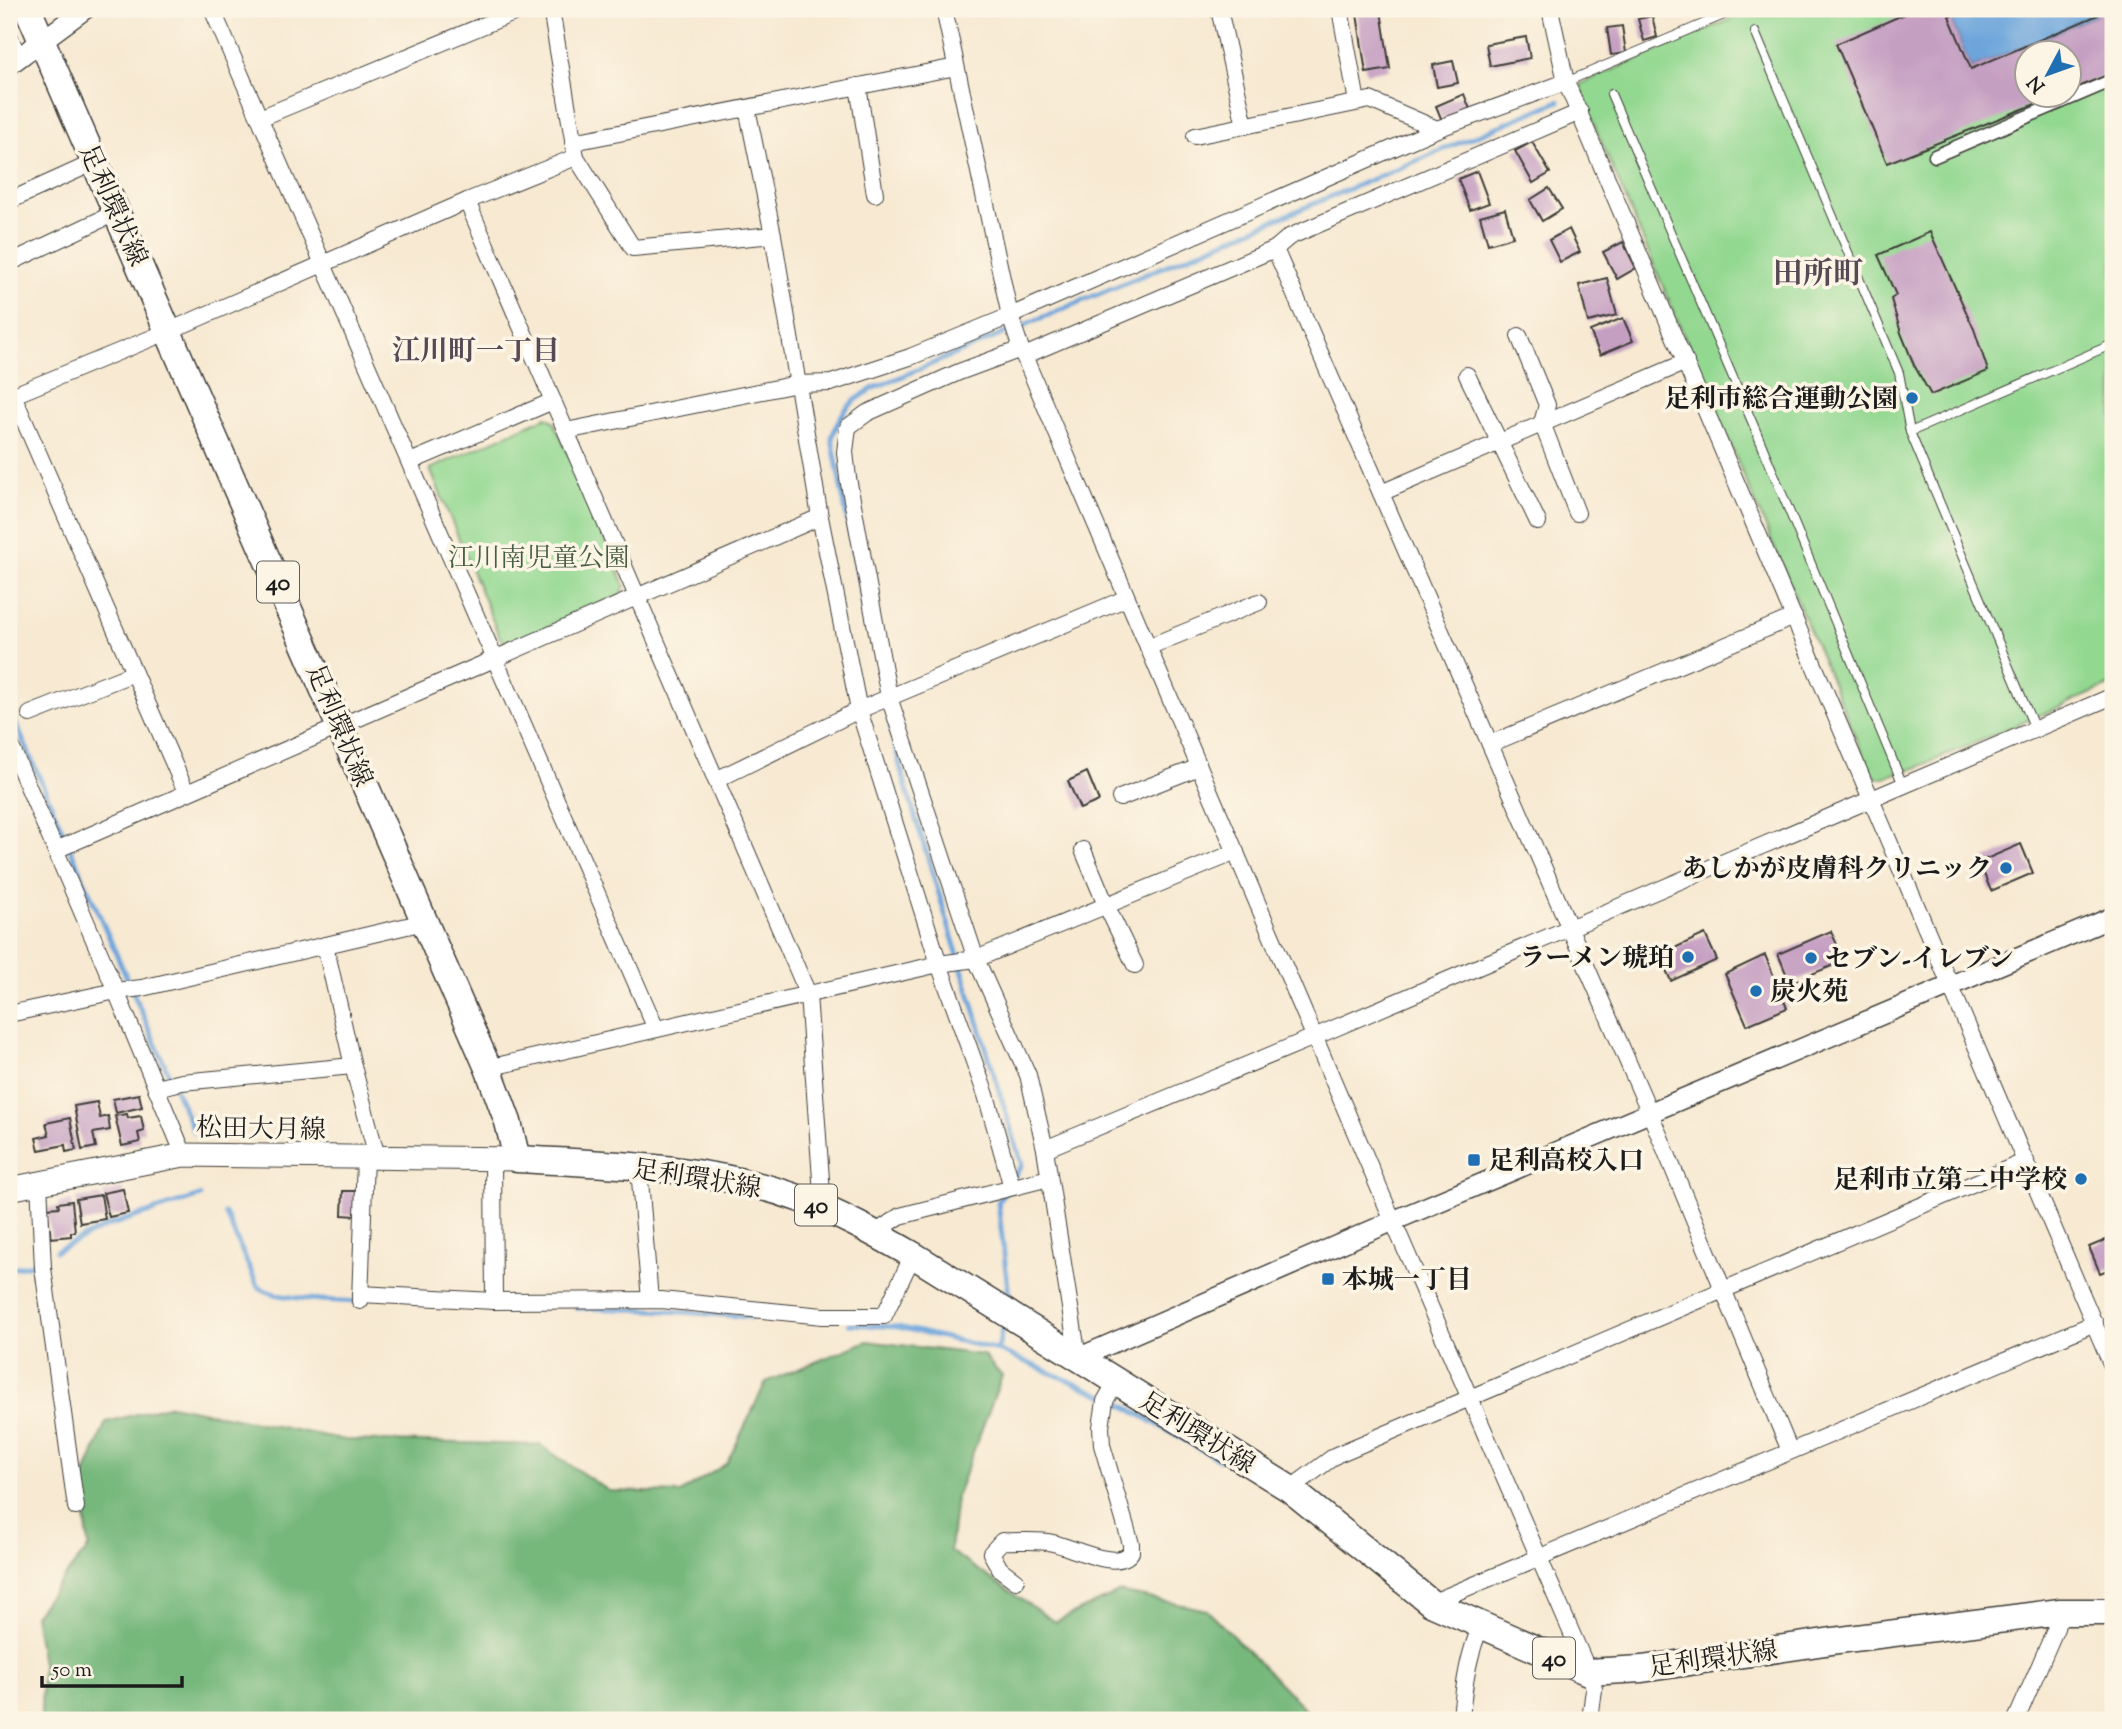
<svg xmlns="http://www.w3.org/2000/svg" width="2122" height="1729" viewBox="0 0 2122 1729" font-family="'Sorts Mill Goudy','Noto Serif JP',serif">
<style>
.green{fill:#93d891;stroke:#587a56;stroke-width:2;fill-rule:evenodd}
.forest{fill:#76b87b;stroke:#496a4c;stroke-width:2}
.water{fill:#6da5db;stroke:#44607c;stroke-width:2}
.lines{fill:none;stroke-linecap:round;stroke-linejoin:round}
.stream{stroke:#6da5db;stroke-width:5}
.building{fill:#c59fc2}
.service-casing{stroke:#3d3b37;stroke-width:10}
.pedestrian-casing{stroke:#3d3b37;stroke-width:15}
.minor-casing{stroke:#3d3b37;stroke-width:18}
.tertiary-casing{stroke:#3d3b37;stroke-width:22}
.secondary-casing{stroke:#3d3b37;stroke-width:25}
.primary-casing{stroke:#3d3b37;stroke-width:29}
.service{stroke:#fff;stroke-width:8}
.pedestrian{stroke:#fff;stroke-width:12}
.minor{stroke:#fff;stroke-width:16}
.tertiary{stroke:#fff;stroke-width:19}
.secondary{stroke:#fff;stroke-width:23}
.primary{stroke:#fff;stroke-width:26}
.poi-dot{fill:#1f6fb2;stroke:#fcf5e5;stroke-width:2.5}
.labels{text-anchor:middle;stroke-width:7;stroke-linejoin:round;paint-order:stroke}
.shield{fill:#fcf5e5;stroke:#5f5d58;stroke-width:2}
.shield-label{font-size:24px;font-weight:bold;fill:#1c1c1c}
.street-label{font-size:26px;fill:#1c1c1c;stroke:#fcf5e5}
.poi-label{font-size:26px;font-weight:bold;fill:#1c1c1c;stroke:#fcf5e5;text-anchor:end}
.park-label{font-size:26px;fill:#465e45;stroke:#fcf5e5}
.neighbourhood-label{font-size:28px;font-weight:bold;fill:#574a56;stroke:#fcf5e5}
.quarter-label{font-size:30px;font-weight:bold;fill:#574a56;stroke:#fcf5e5}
</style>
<rect width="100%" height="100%" fill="#fcf5e5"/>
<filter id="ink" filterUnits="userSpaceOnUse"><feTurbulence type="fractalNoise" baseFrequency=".0143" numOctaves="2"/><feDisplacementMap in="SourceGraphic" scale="14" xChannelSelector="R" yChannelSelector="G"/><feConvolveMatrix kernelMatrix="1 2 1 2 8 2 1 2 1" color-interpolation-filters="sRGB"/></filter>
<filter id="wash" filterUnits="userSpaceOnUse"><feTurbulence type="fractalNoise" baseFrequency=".00686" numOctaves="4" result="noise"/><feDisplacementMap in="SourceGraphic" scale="28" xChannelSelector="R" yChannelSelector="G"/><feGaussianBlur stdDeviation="1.57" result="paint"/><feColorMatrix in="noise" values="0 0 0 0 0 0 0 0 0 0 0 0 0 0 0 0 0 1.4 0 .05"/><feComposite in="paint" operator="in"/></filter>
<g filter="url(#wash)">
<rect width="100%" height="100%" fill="#f7e9d2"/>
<g class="green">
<path d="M1755,9H2113V684L1916,768L1880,778L1872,776L1589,113L1580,84ZM2028,52H2070V94H2028Z"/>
<polygon points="547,417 554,422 625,586 620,596 509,644 500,638 430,469"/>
</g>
<polygon class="forest" points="867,1341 983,1355 1002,1376 956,1497 950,1551 1055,1622 1120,1592 1207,1610 1312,1716 1313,1720 41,1720 42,1664 34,1615 89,1547 81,1485 106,1422 171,1405 345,1440 540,1445 609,1491 680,1493 727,1463 766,1382"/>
<polygon class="water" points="1966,9 2095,9 2098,15 1971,69 1949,16"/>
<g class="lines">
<g class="stream">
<path d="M868,629L832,438C841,410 850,402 874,388L1559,101"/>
<polyline points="9,708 194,1132"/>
<polyline points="890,724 901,770 1022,1165 1013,1178"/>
<polyline points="1004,1193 998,1202 1009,1297 1008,1303"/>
<path d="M225,1213L257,1285C272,1301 333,1300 357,1302"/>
<polyline points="56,1251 107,1226 200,1196"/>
<polyline points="9,1269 37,1263"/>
<polyline points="576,1308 652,1310 752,1317"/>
<polyline points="849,1324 898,1327 998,1350 1116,1401 1220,1460"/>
<polyline points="998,1350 1004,1319"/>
<polyline points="1477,1638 1576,1682 1584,1682"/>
</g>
</g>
<g id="blocks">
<g class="building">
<polygon points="1916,9 1965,9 1949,16 1971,69 2098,15 2095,9 2113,9 2113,60 2111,60 2113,73 2070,90 2070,52 2028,52 2028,94 2058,95 1887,163 1836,44"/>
<polygon points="1381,11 1390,69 1366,73 1357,14"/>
<polygon points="1652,16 1657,37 1644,41 1638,19"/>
<polygon points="1622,26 1626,53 1611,55 1607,28"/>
<polygon points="1526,37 1530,58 1490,66 1486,44"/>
<polygon points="1453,61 1458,83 1437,87 1433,65"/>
<polygon points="1464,94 1473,117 1445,128 1436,106"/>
<polygon points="1532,142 1550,173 1533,183 1515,151"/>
<polygon points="1477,171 1489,203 1470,210 1458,179"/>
<polygon points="1549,188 1562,209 1542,221 1530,200"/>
<polygon points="1505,209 1513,237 1488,244 1480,216"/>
<polygon points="1569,229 1580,252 1560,262 1549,240"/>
<polygon points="1930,232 1974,329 1988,371 1931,395 1914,365 1901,333 1891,299 1896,295 1878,255"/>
<polygon points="1623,242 1636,268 1617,279 1603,252"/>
<polygon points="1607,278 1617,315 1588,322 1579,285"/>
<polygon points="1623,318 1633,341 1600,355 1590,331"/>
<polygon points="1087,772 1099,801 1080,809 1068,781"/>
<polygon points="2021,844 2033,873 1991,891 1979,862"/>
<polygon points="1831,931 1844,961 1790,983 1778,954"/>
<polygon points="1705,934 1717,960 1671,981 1659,955"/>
<polygon points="1765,955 1787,1008 1747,1025 1725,974"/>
<polygon points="139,1094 142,1107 116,1113 113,1099"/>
<polygon points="97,1102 100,1118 108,1116 110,1130 93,1133 96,1147 82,1150 74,1106"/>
<polygon points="127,1114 128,1118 141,1116 144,1131 138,1133 140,1142 122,1146 115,1116"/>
<polygon points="70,1118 76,1150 66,1152 65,1145 39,1150 36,1138 49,1135 46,1123"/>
<polygon points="123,1189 128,1213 109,1217 103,1193"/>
<polygon points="343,1191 356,1191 356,1216 342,1215"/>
<polygon points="101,1195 105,1219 80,1223 76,1199"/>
<polygon points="72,1201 75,1232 71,1232 71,1236 51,1238 47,1208 59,1207 58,1203"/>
<polygon points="2113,1237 2113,1268 2100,1273 2089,1247"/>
</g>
</g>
</g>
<g filter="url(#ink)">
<use href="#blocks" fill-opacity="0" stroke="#3d3b37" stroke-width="2"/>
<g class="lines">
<defs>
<g id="service">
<polyline points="1755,32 1899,373 1910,432 2035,729"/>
<polyline points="1566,82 1738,9"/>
<polyline points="1611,94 1756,431 1903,785"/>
<polyline points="1910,432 2113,344"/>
</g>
<polyline id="pedestrian" points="1935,156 2113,80"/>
<g id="minor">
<polyline points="212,9 656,1029"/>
<polyline points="551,9 576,157 633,248 773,235"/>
<polyline points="944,9 1010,316 1021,349 1393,1221 1592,1680 1594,1689 1590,1720"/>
<polyline points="1219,9 1245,126"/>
<polyline points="1340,9 1357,102"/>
<polyline points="1550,9 1566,82 2113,1368"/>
<polyline points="9,36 19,57"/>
<polyline points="858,86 875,194"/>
<polyline points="747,108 773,235 820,517 859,710 939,964 986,1095 1012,1187"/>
<polyline points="260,118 523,9"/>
<polyline points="1195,136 1370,100 1437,129"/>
<polyline points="573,142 956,67"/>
<polyline points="9,201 95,162"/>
<polyline points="467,201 808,994 823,1208"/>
<polyline points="1275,249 1650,1113 1790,1451"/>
<polyline points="9,263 117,212"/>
<polyline points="1519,336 1547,405 1542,423 1577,513"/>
<polyline points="1021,349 959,372 867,413 848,427 845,452 848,478 889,697 976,959 1028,1075 1045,1149 1078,1358"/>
<polyline points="1024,356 1275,249 1289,237 1580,112"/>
<polyline points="1467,375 1538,522"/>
<polyline points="13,395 186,792"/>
<polyline points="9,397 169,331 467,201 576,157"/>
<polyline points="566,431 797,384 831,383 910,357 1010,316 1437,129 1566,82"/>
<polyline points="410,462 553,401"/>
<polyline points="1381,493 1686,362"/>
<polyline points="1148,647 1259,602"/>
<polyline points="30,714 134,673"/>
<polyline points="9,742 116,991 184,1155"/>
<polyline points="1490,744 1794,617"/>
<polyline points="716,780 859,710 1127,598"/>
<polyline points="1120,798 1199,767"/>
<polyline points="56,850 820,517"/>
<polyline points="1083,850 1106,905 1135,965"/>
<polyline points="325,945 353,1066 377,1157"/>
<polyline points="9,1014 116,991 142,988 424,922"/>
<polyline points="488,1068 939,964 976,959 1236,852"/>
<polyline points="156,1088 182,1082 353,1066"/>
<polyline points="1045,1149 1314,1037 2113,696"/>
<polyline points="493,1158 494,1301 661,1300 823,1316 884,1316 913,1255"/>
<polyline points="639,1168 650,1300"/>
<polyline points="39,1182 43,1268 76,1507"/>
<polyline points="875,1233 900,1216 1049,1178"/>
<polyline points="360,1294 494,1301"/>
<polyline points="360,1301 365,1157"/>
<polyline points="1290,1489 1336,1455 2026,1161"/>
<path d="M1016,1581L1000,1569L991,1553L1002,1541C1018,1542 1037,1539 1053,1543C1072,1547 1118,1572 1131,1552V1544L1102,1445L1101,1427L1105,1401L1116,1382"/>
<polyline points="1431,1603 2095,1323"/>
<path d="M1461,1720C1463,1690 1468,1654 1481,1626"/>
<polyline points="2016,1720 2056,1628 2060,1612"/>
</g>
<g id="tertiary">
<polyline points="9,65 85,9"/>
<polyline points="1078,1358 1393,1221 2113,917"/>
</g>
<polyline id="secondary" points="9,1189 184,1155 517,1159"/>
<path id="primary" d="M28,9L488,1068L508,1122L517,1159C610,1164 709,1166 798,1198C838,1213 876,1234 913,1255L1290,1489L1431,1603L1588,1672L1642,1669L1832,1641L2060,1612H2113"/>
</defs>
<use href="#service" class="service-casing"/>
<use href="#pedestrian" class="pedestrian-casing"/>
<use href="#minor" class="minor-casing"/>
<use href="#tertiary" class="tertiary-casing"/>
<use href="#secondary" class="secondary-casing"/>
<use href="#primary" class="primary-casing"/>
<use href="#service" class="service"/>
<use href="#pedestrian" class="pedestrian"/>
<use href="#minor" class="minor"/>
<use href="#tertiary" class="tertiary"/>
<use href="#secondary" class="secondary"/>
<use href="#primary" class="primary"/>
</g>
</g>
<g class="poi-dot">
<circle cx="1912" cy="398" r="7"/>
<circle cx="2006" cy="868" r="7"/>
<circle cx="1688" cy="957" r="7"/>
<circle cx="1811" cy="958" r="7"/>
<circle cx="1756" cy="991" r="7"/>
<rect x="1467" y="1153" width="14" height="14" rx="3.5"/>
<circle cx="2081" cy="1179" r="7"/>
<rect x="1321" y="1272" width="14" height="14" rx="3.5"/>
</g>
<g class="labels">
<g class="shield">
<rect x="257" y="561.5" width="42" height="41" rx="5"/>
<rect x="795" y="1184.5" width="42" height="41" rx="5"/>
<rect x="1533" y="1637.5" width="42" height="41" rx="5"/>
</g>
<g class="shield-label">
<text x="278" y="590">40</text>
<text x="816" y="1213">40</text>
<text x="1554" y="1666">40</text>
</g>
<g class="street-label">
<text transform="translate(114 205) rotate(66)" y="9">足利環状線</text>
<text transform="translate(340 725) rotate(67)" y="9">足利環状線</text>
<text transform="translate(261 1128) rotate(1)" y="9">松田大月線</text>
<text transform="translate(697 1178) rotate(9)" y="9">足利環状線</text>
<text transform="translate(1198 1432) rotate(32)" y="9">足利環状線</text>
<text transform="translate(1713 1658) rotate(-8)" y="9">足利環状線</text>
</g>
<g class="poi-label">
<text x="1898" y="407">足利市総合運動公園</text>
<text x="1992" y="877">あしかが皮膚科クリニック</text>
<text x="1674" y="966">ラーメン琥珀</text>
<text x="1825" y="967" text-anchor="start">セブン-イレブン</text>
<text x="1770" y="1000" text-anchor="start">炭火苑</text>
<text x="1488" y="1169" text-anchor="start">足利高校入口</text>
<text x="2067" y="1188">足利市立第二中学校</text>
<text x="1342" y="1288" text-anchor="start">本城一丁目</text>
</g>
<g class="park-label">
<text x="539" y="566">江川南児童公園</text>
</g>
<g class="neighbourhood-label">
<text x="476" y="360">江川町一丁目</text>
</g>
<g class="quarter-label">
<text x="1818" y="283">田所町</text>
</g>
</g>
<rect width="2122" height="1729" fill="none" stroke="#fcf5e5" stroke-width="35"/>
<g transform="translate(2048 74) rotate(229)"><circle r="33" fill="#fcf5e5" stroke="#a29e95" stroke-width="2"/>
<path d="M0-5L12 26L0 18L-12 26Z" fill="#1f6fb2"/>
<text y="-10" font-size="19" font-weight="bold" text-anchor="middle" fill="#1c1c1c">N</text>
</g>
<path d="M42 1676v10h140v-10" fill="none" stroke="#1c1c1c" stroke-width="3.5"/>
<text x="52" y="1676" font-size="21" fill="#1c1c1c" stroke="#fcf5e5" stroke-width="5" paint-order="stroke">50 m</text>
</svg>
